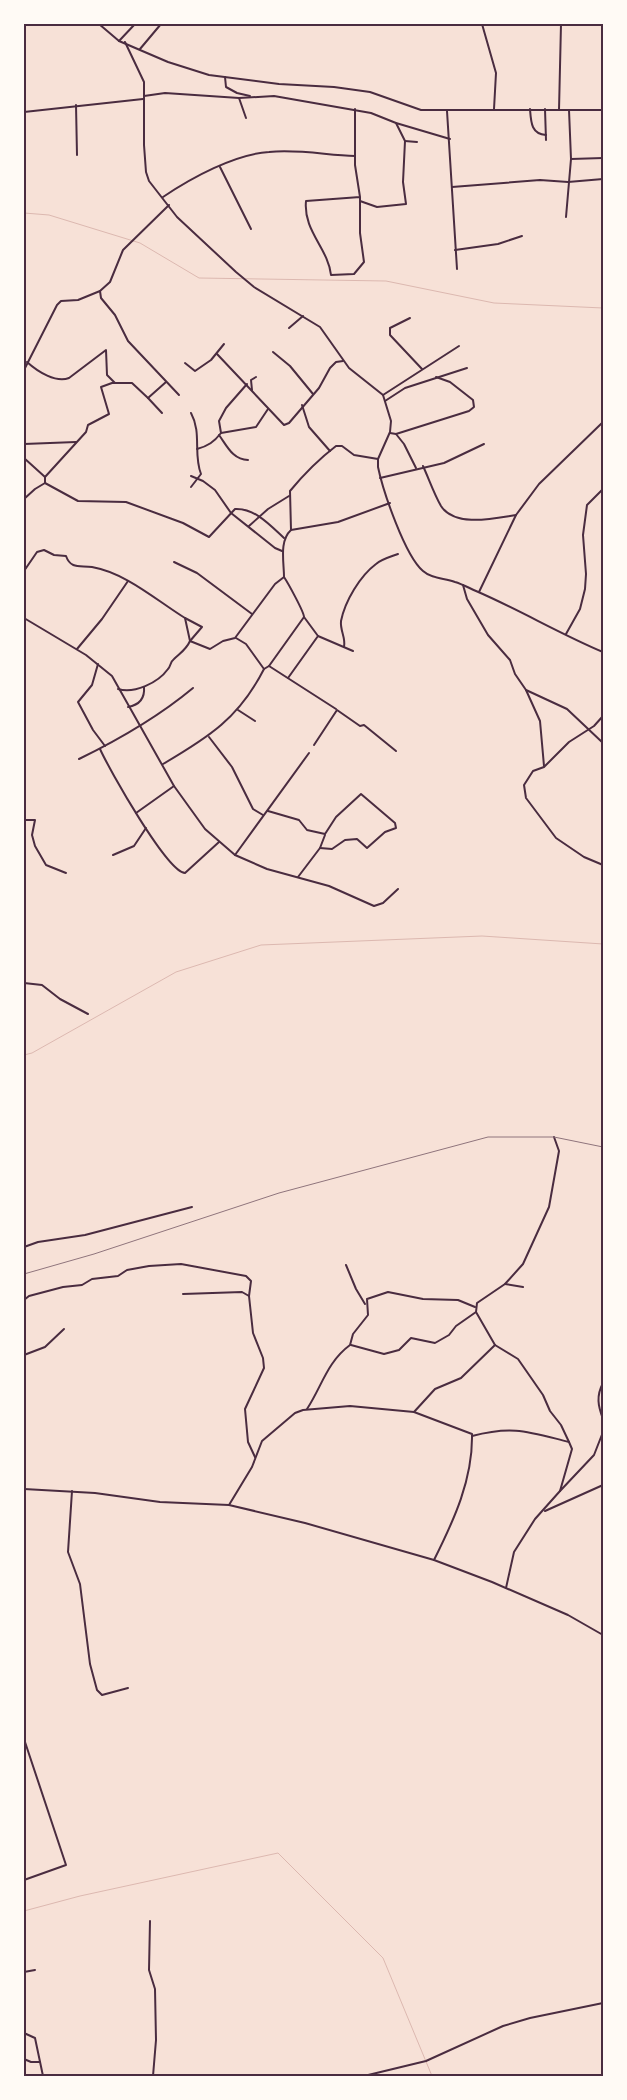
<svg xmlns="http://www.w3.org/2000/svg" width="627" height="2100" viewBox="0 0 627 2100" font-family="Cabin,sans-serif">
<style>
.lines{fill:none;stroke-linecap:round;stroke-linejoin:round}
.stream{stroke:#dcb8b0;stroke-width:1}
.minor{stroke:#4a2c40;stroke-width:2}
.rail{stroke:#8f747c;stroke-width:1}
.neatline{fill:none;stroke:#4a2c40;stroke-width:2}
</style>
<rect width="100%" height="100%" fill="#f7e1d7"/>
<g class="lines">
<g class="stream">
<polyline points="24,213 49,215 140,243 199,278 386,281 494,303 603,308"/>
<polyline points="24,1055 32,1053 176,972 261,945 482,936 603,944"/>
<polyline points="24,1911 80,1896 278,1853 383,1958 432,2076"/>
</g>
<g class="minor">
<polyline points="99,24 119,41 168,62 209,75 279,84 334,87 370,92 421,110 603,110"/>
<polyline points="295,24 298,24"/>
<polyline points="482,24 496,73 494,109"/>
<polyline points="119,41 135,24"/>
<path d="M125,42L144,82V145L146,172L149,181L177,217L236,272L254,287L320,327L349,368L383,395L391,421L390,432L378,459V467C383,491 405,556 423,571C432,579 444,578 455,582C462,584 469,588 476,591C520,610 560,634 603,652"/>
<polyline points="140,49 161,24"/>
<polyline points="225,77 226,87 237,93 250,96"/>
<polyline points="144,96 165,93 239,98 274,96 371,113 396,123 450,139"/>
<polyline points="239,98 246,118"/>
<polyline points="76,105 77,155"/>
<path d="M355,109V165L360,197V233L364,262L354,274L331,275C328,248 303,231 306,201L360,197"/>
<path d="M530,109C531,122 531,134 546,135"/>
<polyline points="545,109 546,140"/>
<polyline points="559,110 561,24"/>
<polyline points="447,111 457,269"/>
<polyline points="24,112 143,99"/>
<polyline points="405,141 417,142"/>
<polyline points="571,159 603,158"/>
<polyline points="220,167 251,229"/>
<polyline points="452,187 540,180 568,182 603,179"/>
<path d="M163,197C191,178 235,154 269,152C298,149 326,155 355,156"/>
<polyline points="360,201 377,207 406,204 403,182 405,141 396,123"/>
<polyline points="566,217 571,159 569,110"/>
<polyline points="455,250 498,244 522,236"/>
<polyline points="100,291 110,282 123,250 169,205"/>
<polyline points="410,318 390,328 390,335 422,369"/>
<polyline points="289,328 303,316"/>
<polyline points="273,352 290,366 313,394"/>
<polyline points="217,354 284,425 289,423 319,388 330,368 336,362 343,361"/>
<path d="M27,362C38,372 56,383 69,378L106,350L107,375L115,383"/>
<polyline points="185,363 195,371 211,360 224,344"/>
<polyline points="24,370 57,305 61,301 78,300 100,291 101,298 115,315 128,341 179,395"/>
<polyline points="252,390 251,380 256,377"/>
<polyline points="383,395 459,346"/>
<polyline points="148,398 162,413"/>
<polyline points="385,401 405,388 467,368"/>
<polyline points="302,405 309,427 330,451"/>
<path d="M191,413C202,433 193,454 201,474L191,487"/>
<polyline points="221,433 256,427 268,409"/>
<polyline points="390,433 396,434 469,411 474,407 473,400 450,382 436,377"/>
<polyline points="396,434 404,444 416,468"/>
<path d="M219,435C227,446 233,460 248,460"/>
<polyline points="24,444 76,442"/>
<path d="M197,449C208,446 214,442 221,433L219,421L226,408L247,384"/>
<polyline points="24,458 45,477 45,483"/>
<path d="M423,466C429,479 434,494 441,506C455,528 496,518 516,515"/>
<polyline points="191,476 203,481 215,490 231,513 275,548 282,551"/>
<polyline points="45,477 86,432 88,425 109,414 101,387 112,383 132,383 148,398 166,382"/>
<polyline points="380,478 444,463 484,444"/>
<path d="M24,499L35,489L45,483L78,501L126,502L183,523L209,537L235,509C255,508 270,525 284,538"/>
<polyline points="249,526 268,509 289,496"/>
<path d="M291,530L290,491C304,474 319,459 336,446H342L354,455L378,459"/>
<polyline points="174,562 197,573 252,614"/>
<path d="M24,571L37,552L44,550L54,555L66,556C71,570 81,565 92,567C126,573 156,600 185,618L190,641"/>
<polyline points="463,585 467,599 488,635 510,660 515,674 526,690 567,709 603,743"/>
<polyline points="479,592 516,515 539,484 603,422"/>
<polyline points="24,618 86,655 112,676 174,786 205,829 235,855 267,869 329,886 374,906 383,903 398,889"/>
<polyline points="185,618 202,627 190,641"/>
<polyline points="566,634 580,609 585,589 586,574 583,535 587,505 603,489"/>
<polyline points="318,636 353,651"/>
<polyline points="236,638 246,644 264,669"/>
<path d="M344,647C346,638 340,631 341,621C345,601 360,576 376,564C382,559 390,557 398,554"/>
<polyline points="77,649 102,619 128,581"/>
<polyline points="98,664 92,685 78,702 93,730 105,746"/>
<polyline points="269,666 336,709"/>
<polyline points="288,678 318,636 304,617"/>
<path d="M118,689C134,694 158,683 168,669C171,666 170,662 174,659C180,653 186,650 190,641L210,649L223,641L235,638L275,584L284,577C284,562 279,541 291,530L338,522L390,503"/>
<polyline points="526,690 540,721 544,766"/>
<path d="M128,707C139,705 145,699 144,687"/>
<polyline points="238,710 255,721"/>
<polyline points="603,716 594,726 569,742 544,767 533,771 524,785 526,798 556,838 584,857 603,865"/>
<polyline points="209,737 232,767 253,809 263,815"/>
<polyline points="314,745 337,710 360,726 364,725 396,751"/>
<path d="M100,749C109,769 167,872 185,873L219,842"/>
<path d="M79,759C120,739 157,718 193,688"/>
<path d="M163,764C209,737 239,718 264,669L269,666L304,617C304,612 288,583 284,577"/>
<polyline points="268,811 299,820 307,830 325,834 336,817 361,794 395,823 396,828 385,832 367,848 357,839 345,840 332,849 320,848"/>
<polyline points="136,813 174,786"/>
<polyline points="24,820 35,820 32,835 35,846 46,865 66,873"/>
<polyline points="113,855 134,846 146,828"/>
<polyline points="235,855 309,753"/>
<polyline points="298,877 320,848 325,835"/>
<polyline points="24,983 42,985 60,999 88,1014"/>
<polyline points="554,1137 559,1151 549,1207 523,1264 505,1284 477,1303 476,1312 495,1345 518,1359 543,1395 550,1411 561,1425 569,1442"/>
<polyline points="24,1247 38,1242 85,1235 192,1207"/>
<polyline points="346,1265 356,1289 365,1304"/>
<polyline points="505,1284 523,1287"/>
<polyline points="183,1294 242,1292 249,1296 253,1333 263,1358 264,1368 245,1409 248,1442 255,1457"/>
<polyline points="24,1300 29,1296 63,1287 82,1285 92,1279 118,1276 127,1270 149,1266 181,1264 246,1276 251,1281 249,1296"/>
<polyline points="351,1345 384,1354 399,1350 411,1338 435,1343 449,1335 456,1326 476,1312"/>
<polyline points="24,1355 45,1347 64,1329"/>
<path d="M603,1383C596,1396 598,1406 603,1419"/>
<path d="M307,1409C322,1386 327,1362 350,1345L353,1334L368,1315L367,1299L388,1292L423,1299L458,1300L475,1307"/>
<path d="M414,1412L472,1434C473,1479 454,1520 434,1560"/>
<path d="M472,1436C513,1425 529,1432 569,1442L572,1449L560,1491L535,1519L514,1552L506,1588"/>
<polyline points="24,1489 95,1493 160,1502 229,1505 305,1523 434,1560 492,1582 568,1615 603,1635"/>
<polyline points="72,1491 68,1552 80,1584 90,1664 97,1690 102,1695 128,1688"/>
<polyline points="560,1491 594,1455 603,1432"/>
<polyline points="229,1505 252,1467 262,1441 295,1413 303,1410 350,1406 414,1412 435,1389 461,1378 495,1345"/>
<polyline points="545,1511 603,1485"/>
<polyline points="24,1739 66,1865 24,1880"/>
<polyline points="150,1921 149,1970 155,1989 156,2040 153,2076"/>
<polyline points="24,1972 35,1970"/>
<polyline points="24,2033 35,2038 43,2076"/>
<polyline points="24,2059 31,2062 40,2062"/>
<polyline points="364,2076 426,2061 503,2026 530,2018 603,2003"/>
</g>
<polyline class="rail" points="24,1274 94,1254 279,1193 488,1137 554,1137 603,1147"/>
</g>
<rect width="627" height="2100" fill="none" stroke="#fffaf5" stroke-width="50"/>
<rect x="25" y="25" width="577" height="2050" class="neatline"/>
</svg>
